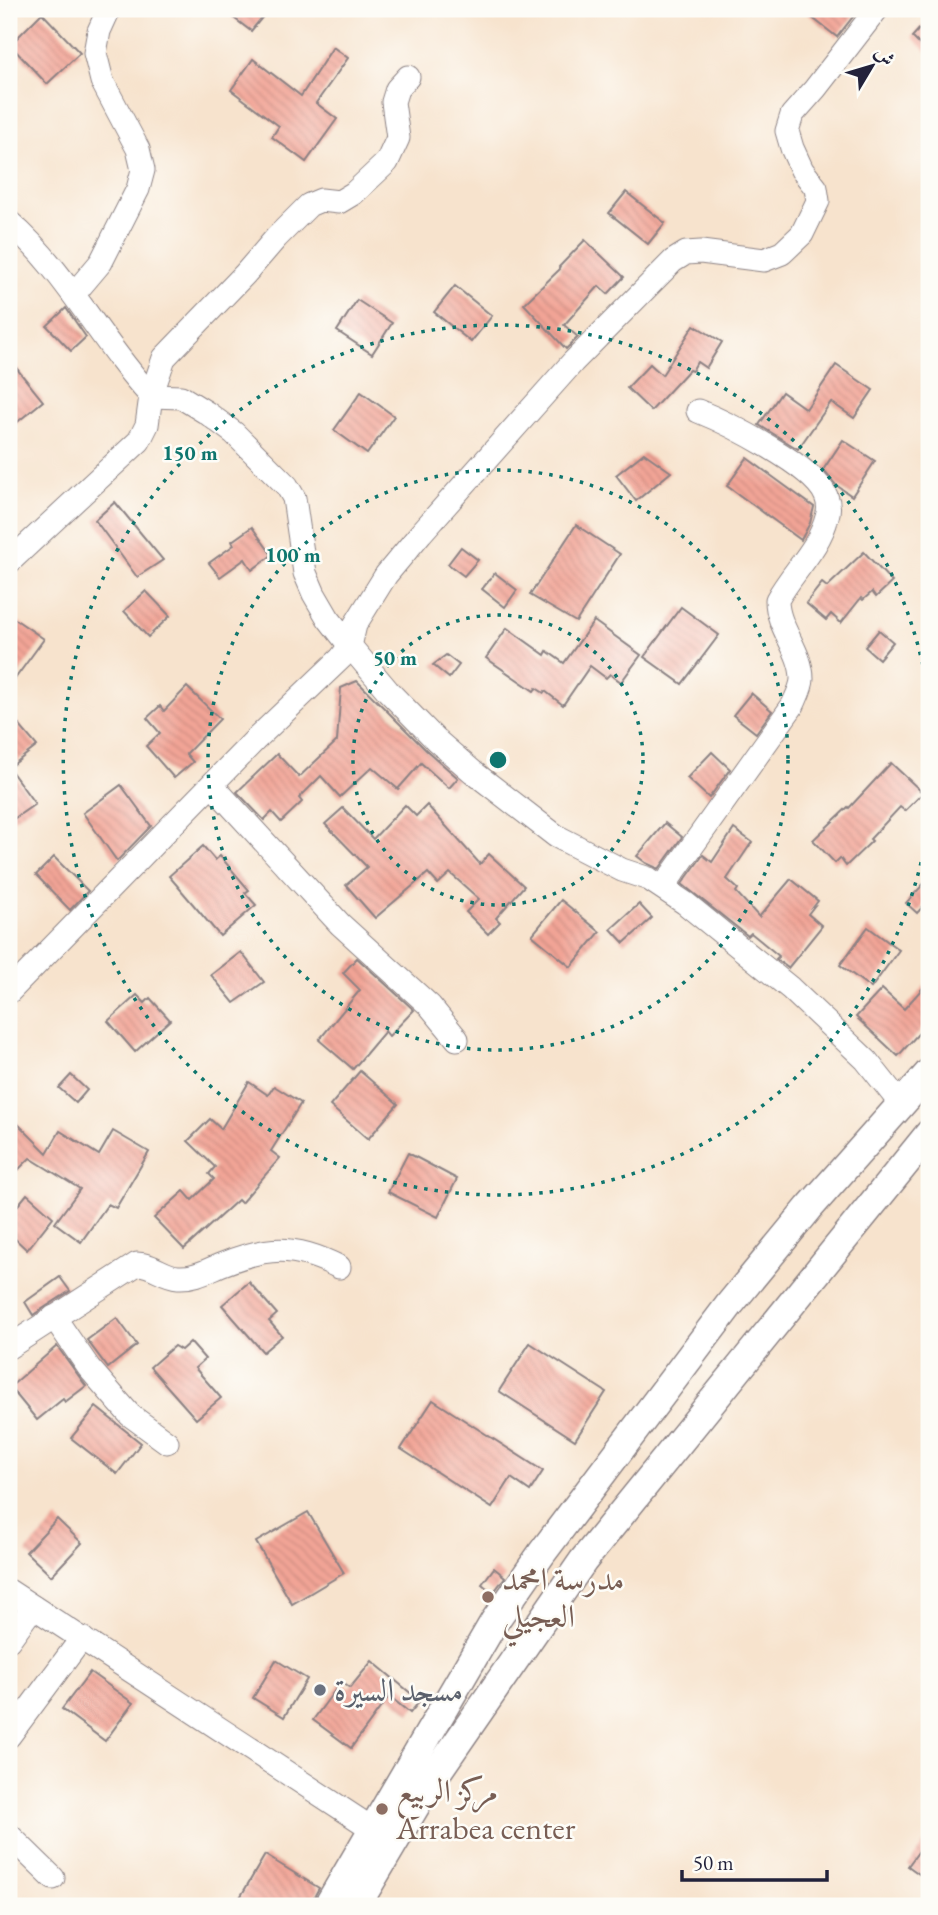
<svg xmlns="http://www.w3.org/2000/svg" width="938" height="1915" viewBox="0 0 938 1915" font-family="'EB Garamond',Amiri,serif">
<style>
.building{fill:url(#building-back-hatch)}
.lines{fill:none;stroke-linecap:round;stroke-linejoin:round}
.minor-casing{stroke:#8c8284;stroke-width:25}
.major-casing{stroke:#8c8284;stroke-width:31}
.minor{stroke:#fff;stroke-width:23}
.major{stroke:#fff;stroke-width:28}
.ring{fill:none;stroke:#0f766e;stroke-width:3.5;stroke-dasharray:3.5 7}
.education-dot{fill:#8d6e63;stroke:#fdfcf7;stroke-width:2.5}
.worship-dot{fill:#6b7280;stroke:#fdfcf7;stroke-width:2.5}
.labels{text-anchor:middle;stroke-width:5;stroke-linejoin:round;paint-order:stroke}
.education-label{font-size:32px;fill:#785e54;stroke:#fdfcf7;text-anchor:start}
.worship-label{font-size:32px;fill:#5b616d;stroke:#fdfcf7;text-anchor:start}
.centre{fill:#0f766e;stroke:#fdfcf7;stroke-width:3.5}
.ring-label{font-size:21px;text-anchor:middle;font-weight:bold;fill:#0f766e;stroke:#fdfcf7;stroke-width:5;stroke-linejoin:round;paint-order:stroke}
</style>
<defs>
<pattern id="building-back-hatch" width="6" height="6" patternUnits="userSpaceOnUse" patternTransform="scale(1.75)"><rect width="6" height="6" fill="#f2a496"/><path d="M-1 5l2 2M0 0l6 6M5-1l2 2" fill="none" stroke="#cf8d82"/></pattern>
</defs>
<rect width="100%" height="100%" fill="#fdfcf7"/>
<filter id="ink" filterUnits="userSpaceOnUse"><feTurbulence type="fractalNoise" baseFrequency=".0143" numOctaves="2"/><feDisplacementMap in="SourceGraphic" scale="14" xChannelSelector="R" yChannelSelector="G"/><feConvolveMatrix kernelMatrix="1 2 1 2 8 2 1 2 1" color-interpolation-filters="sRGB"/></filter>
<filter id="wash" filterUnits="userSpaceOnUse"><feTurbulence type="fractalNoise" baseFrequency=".00686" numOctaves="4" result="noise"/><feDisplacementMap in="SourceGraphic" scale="28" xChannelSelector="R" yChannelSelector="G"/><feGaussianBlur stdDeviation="1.57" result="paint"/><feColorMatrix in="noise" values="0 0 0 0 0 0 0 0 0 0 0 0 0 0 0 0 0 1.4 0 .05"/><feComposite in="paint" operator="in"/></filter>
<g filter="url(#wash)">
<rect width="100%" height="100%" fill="#f7e3cd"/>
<g id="blocks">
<g class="building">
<polygon points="222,9 269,9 251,31"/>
<polygon points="801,9 859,9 837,37"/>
<polygon points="42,13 80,53 47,84 10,45"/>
<polygon points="929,18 929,54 912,37"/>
<polygon points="333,47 348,58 316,103 337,119 306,162 272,137 279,126 231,90 253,59 301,96"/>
<polygon points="626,192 665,223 648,244 609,213"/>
<polygon points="585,240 624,277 608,294 599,286 564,325 578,337 566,349 524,304 560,269 559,267"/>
<polygon points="455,286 492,316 471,342 434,312"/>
<polygon points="357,300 392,323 372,354 337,331"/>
<polygon points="66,308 86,337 71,351 47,326"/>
<polygon points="694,325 722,342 706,368 697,362 692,371 689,370 651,411 627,388 650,364 662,375"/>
<polygon points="9,359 43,401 9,429"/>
<polygon points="836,365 873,390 854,418 831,402 798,449 759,425 782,392 806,409"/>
<polygon points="361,392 394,416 367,454 334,430"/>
<polygon points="843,440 875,461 852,496 836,485 823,470"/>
<polygon points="644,453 671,472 636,501 616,475"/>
<polygon points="747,458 814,507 810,523 801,540 727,486"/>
<polygon points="115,502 163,560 137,577 95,520"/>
<polygon points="576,525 620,554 576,622 530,595"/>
<polygon points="252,527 272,555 252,570 245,559 220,577 209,563 234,545 232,541"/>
<polygon points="461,547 478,560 464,576 448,564"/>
<polygon points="864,552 892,582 876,597 872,592 863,600 861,598 841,623 831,614 826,620 806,603 822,583 827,587"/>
<polygon points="495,573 517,590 505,607 482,589"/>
<polygon points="146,591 170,616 148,637 124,611"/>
<polygon points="681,607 719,635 682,684 644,657"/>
<polygon points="9,615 44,639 9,687"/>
<polygon points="594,621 641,655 621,682 610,674 606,678 590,666 563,705 545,691 544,693 536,688 534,691 486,658 507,628 545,655 547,651 564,663"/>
<polygon points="879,630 893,642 879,659 865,647"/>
<polygon points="446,655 459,665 449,678 433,665"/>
<polygon points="357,681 426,750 458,778 449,788 421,763 398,789 372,767 340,797 321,776 299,798 302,802 281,822 272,812 264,820 237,792 277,754 299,777 337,741 341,688"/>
<polygon points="187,687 220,719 186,754 193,762 174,778 146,746 160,733 147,718 160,706 164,711"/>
<polygon points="751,693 772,711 756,733 733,715"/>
<polygon points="9,713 37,746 9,768 35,804 9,822"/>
<polygon points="712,752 730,769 709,798 687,778"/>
<polygon points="891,763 923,793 905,811 900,807 870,839 872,841 846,866 840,858 835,863 813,840 848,807 849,808"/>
<polygon points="121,785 151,826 117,861 83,813"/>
<polygon points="405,805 416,816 427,805 480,864 489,854 524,886 496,918 500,922 488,934 466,912 479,899 450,873 438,884 428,873 375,918 346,885 367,867 325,824 343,808 373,839"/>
<polygon points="665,823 682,837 659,869 646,863 637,856"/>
<polygon points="734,829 752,842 727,879 738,889 736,892 759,917 791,879 818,901 808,914 822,926 788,968 776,959 779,956 751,933 748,936 682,884 703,855 712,862"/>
<polygon points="203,846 215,860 220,856 249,890 245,893 256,905 220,936 169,876"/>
<polygon points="54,857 88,891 70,910 36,875"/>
<polygon points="929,878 929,900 917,913 906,903"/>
<polygon points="561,900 600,932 571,967 532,935"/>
<polygon points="639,904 652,918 624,943 611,929"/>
<polygon points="868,927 899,950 871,988 840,965"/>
<polygon points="241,952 264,982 234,1003 211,975"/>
<polygon points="357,958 414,1010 389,1036 385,1031 353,1069 319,1040 360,990 343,973"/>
<polygon points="929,981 929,1022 898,1056 856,1017 882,989 904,1009"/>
<polygon points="137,995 145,1003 150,998 170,1020 135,1052 108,1021"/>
<polygon points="360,1071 398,1104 368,1139 330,1106"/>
<polygon points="71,1075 87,1090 76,1103 59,1088"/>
<polygon points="249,1082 268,1095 274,1086 301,1103 271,1151 280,1158 241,1203 238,1200 184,1249 154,1218 184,1191 192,1200 214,1179 209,1174 215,1167 188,1141 210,1119 221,1129"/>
<polygon points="9,1115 47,1153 60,1131 99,1155 113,1131 149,1152 116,1208 108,1204 81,1242 55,1223 80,1189 30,1158 9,1179"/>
<polygon points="408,1153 457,1179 438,1217 388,1192"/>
<polygon points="27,1194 53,1217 27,1250 9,1233 9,1216"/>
<polygon points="60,1277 70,1291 33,1315 25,1302"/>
<polygon points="249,1282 277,1314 269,1321 282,1336 263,1352 222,1305"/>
<polygon points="117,1318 137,1345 108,1368 87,1340"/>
<polygon points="190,1342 205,1359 195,1368 221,1398 196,1419 150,1367 174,1346 181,1350"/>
<polygon points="530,1343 606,1392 575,1440 499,1391"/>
<polygon points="57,1346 86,1386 65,1402 63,1399 37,1420 10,1387"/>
<polygon points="433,1400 543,1471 530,1491 511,1478 492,1508 401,1449"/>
<polygon points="96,1407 141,1443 117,1474 71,1438"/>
<polygon points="308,1512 344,1573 292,1604 256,1542"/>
<polygon points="57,1519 82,1543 51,1576 26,1552"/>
<polygon points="494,1568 505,1577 493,1593 482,1584"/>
<polygon points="276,1660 307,1679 284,1717 253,1698"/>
<polygon points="372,1661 420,1701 410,1713 389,1696 351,1748 313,1720 341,1682 350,1688"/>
<polygon points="90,1672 133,1703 105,1741 62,1709"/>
<polygon points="929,1837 929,1881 908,1866"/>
<polygon points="265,1855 319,1888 309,1906 235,1906"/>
</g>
</g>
</g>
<g filter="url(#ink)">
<use href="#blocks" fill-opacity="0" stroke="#8c8284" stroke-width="2"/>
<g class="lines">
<defs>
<g id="minor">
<path d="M9,222C66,271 99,340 151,396L181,397L207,413L234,433L287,486L294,498L305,573L314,594L328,618L350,646L388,691L436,740L473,772L556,836L622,870L649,879L685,903L790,988L866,1060L901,1104"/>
<polyline points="74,294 101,262 138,189 143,170 138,149 102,81 95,53 99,31 109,9"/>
<polyline points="9,562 139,441 147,425 151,396 164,358 245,274 276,238 309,205 321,200 339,202 354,193 387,162 398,138 393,102 397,89 408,77"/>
<polyline points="212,785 340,924 430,1006 457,1039"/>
<path d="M663,887L793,705C796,698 802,687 802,679C802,651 777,628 777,600C792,572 819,549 827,517C829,511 829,503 826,496C814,466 728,423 698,411"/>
<polyline points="9,992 255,740 341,658 350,646 355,625 386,575 421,533 573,362 673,261 686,253 701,252 764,260 782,253 802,234 818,201 816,188 802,170 792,148 787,131 792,115 815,89 877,9"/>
<polyline points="54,1317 89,1368 130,1415 167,1442"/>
<path d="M9,1347L137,1264C153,1264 163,1276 178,1277C194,1278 206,1271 220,1265C267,1246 294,1244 339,1267"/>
<polyline points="9,1591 385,1837"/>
<polyline points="9,1640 33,1607"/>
<polyline points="9,1736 82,1638"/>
<polyline points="9,1835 53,1878"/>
</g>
<g id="major">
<polyline points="328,1906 494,1622 542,1553 730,1304 809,1208 929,1073"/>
<polyline points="356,1906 426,1788 583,1561 929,1134"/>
</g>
</defs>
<use href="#minor" class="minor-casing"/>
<use href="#major" class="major-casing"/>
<use href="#minor" class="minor"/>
<use href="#major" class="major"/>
</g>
</g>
<g class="ring">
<circle cx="498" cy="760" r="145"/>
<circle cx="498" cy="760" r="290"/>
<path d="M929 821A435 435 0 1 1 929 699"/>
</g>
<g class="education-dot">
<circle cx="488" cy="1597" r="7"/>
<circle cx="382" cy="1809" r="7"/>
</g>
<circle class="worship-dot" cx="320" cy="1690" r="7"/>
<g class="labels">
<g class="education-label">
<text x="502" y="1590">مدرسة امحمد<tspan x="502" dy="37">العجيلي</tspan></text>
<text x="396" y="1802">مركز الربيع<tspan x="396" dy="37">Arrabea center</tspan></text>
</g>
<g class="worship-label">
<text x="334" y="1701">مسجد السيرة</text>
</g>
</g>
<circle cx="498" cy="760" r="10" class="centre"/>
<g class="ring-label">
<text x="190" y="460">150 m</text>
<text x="293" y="562">100 m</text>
<text x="395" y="665">50 m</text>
</g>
<rect width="938" height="1915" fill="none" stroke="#fdfcf7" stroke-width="35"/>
<g transform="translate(872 66) rotate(52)" stroke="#fdfcf7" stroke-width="5" paint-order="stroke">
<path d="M0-5L12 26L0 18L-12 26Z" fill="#22223b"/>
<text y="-10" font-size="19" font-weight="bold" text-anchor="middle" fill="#22223b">ش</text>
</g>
<path d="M682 1870v10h145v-10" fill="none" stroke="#22223b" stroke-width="3.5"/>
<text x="693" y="1870" font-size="21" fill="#22223b" stroke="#fdfcf7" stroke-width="5" paint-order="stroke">50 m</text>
</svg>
